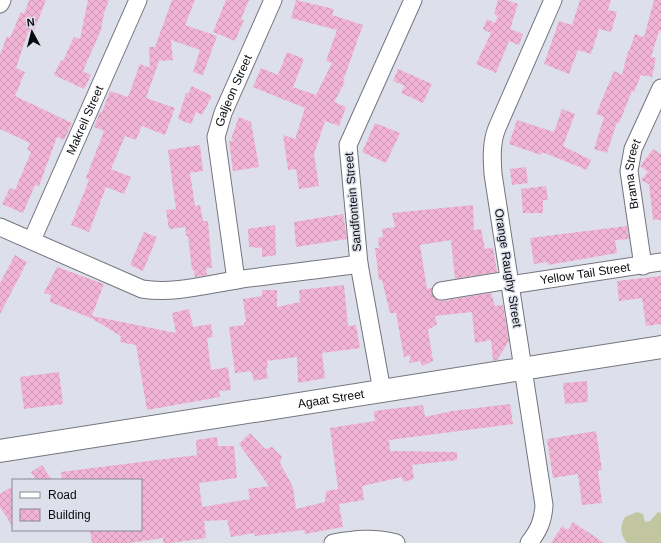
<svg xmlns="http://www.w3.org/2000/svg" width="661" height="543" viewBox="0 0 661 543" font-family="Arial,sans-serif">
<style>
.grass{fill:#c1c6a1}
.building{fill:url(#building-cross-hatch)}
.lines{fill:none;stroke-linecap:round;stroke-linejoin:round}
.street-casing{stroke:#74757f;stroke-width:19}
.secondary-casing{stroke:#74757f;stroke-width:24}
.street{stroke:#fff;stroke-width:17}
.secondary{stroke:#fff;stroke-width:22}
.labels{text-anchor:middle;stroke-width:3;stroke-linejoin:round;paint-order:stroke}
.street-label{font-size:12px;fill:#0a0b0f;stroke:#dddfea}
</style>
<defs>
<pattern id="building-cross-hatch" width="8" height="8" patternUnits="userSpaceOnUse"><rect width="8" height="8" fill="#f2b4d5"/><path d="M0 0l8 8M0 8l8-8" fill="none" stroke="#ce99b6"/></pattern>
</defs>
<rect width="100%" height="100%" fill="#dddfea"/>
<path class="grass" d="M637,512L643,514L645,522L650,521L658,512L661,513V543H627C620,535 620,526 625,517Z"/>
<g class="building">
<polygon points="29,0 46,0 33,33 28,32 16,68 25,72 15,96 72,123 64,140 57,137 39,186 35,185 23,213 2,204 10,188 15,190 31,152 27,150 30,143 0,129 0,55 7,36 10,38 21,12 24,14"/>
<polygon points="88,0 109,0 104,13 101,30 83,71 91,75 84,89 54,75 61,60 63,61 74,37 80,39"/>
<polygon points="172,0 195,0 185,25 217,36 203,75 193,72 200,50 171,40 173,60 159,61 146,98 175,108 165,135 142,126 136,140 125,136 111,169 131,177 124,194 106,187 89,232 71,225 89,180 86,178 104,131 94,127 100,112 102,112 110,91 128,97 140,64 150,68 149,47 155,47"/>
<polygon points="226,0 249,0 241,19 244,20 235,41 213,32"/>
<polygon points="296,0 334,9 332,15 363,25 343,81 345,82 334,102 346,107 339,126 325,121 314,154 319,186 299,189 296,169 288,170 283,135 295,139 305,108 253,87 261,68 278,75 287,52 304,59 293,87 316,95 332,63 326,61 337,30 291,18"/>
<polygon points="498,0 506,0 518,4 510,29 523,34 519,45 509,41 496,73 476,64 491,33 483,29 487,19 495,23 498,16 494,14"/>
<polygon points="580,0 611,0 608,10 617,12 611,32 599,29 591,54 578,50 569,74 544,64 559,21 572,25"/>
<polygon points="654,0 661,0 661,31 659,31 651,57 656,58 652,77 641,75 634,92 632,91 619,123 617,122 607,153 594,149 604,117 596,114 614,71 622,75 628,51 629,52 635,34 644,37"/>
<polygon points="398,69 432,84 423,103 401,93 405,86 393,81"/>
<polygon points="192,86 212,96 202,115 196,112 191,124 178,119 186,93 188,94"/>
<polygon points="562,109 575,114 563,146 591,160 587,170 542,152 541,155 509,144 517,120 554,132"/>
<polygon points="239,117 251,122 259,167 233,171 229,141 235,140 231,139"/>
<polygon points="375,123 400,133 386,163 362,152"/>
<polygon points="200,145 203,171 190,173 195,206 200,205 203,221 208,221 212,268 206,268 207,275 195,277 194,270 192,270 188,236 186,236 185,227 169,229 166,210 176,209 168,150"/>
<polygon points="653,149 661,154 661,220 653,220 649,184 641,180 648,172 640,166"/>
<polygon points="526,167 528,183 512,185 510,169"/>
<polygon points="546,186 548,200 543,200 543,213 523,213 521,189"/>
<polygon points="473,205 474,230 481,229 485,249 493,248 497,272 455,279 451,240 420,245 427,289 432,288 434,298 442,301 491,293 495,306 503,305 509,341 497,360 493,361 491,340 475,343 472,312 435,316 437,324 428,330 433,361 422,366 420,361 409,363 411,355 404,357 396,313 390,313 382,280 379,280 375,248 379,248 378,238 383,237 382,229 395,227 392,213"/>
<polygon points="343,214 347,239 296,247 294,222"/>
<polygon points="275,225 276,255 262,257 262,248 249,247 248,229"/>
<polygon points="627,226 629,239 615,240 617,253 548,265 548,262 534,264 530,238"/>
<polygon points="144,232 157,237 143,271 130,265"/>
<polygon points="15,255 27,262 0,314 0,283"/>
<polygon points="57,267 104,284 91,318 50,302 51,295 44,293"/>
<polygon points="661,276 661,324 646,326 642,298 619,301 617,281"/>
<polygon points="344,285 348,326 356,325 360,348 322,353 325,378 298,383 297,357 267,361 268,368 266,368 268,378 254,381 251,371 235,373 229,327 244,325 244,322 246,322 243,299 262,296 262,290 277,290 277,307 300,302 299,290"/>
<polygon points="189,309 193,327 211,324 213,337 207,338 211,370 228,367 231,390 219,391 220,397 147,410 136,345 120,342 121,336 91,318 92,316 176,333 172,313"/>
<polygon points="59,372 63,404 24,409 20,377"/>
<polygon points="587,381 588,402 565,404 563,383"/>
<polygon points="510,404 513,424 389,440 390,451 457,452 457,460 412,465 414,479 403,482 402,477 362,486 364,500 339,504 343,527 305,534 304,530 255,536 254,533 231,537 227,520 204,521 206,538 170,543 163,543 163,538 129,543 92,543 90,530 141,530 141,480 62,480 61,472 197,455 196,440 217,437 218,446 234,446 237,478 199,483 202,507 250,499 248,489 269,486 239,444 250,433 265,449 272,447 282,457 280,463 293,487 296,509 325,502 326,491 338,489 330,428 375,421 374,411 423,405 425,417 452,411"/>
<polygon points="596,431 602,470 598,471 602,503 582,505 578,474 553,478 547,439"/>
<polygon points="42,465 52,480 36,480 31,472"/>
<polygon points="13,486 13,527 0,507 0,494"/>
<polygon points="573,522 604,543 551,543 562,526 568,530"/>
</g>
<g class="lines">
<defs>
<g id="street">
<polyline points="0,4 2,0"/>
<path d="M0,227L142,289C174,294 205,285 236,280C277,274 318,270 359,264"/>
<path id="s1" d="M32,240L138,0"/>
<path id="s2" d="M643,266L629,171L633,149L661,88"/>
<path id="s3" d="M236,280L216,137L223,113L273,0"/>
<path id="s4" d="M510,285L661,262"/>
<polyline points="441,291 509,280"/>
<polyline points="382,391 359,264 348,145 413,0"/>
<path d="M333,543C355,539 374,537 396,543"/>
<path d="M529,543C539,530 543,521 544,505L493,174C492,158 491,143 497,128L553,0"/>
</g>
<g id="secondary">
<path id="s5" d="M0,451L661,347"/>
</g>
</defs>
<use href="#street" class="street-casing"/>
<use href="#secondary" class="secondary-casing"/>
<use href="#street" class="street"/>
<use href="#secondary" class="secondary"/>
</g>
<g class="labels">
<g class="street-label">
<text dy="4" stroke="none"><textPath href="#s3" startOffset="194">Galjeon Street</textPath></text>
<text dy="4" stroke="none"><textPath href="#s1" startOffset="131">Makreil Street</textPath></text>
<text dy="4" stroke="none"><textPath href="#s2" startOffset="93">Brama Street</textPath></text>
<text transform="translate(353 202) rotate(-95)" y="4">Sandfontein Street</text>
<text transform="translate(508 268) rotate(81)" y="4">Orange Raughy Street</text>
<text dy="4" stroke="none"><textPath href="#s4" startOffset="76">Yellow Tail Street</textPath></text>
<text dy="4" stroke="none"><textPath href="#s5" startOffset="335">Agaat Street</textPath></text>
</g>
</g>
<rect x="12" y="479" width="130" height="52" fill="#dddfea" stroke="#898a92"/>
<rect x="20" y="492" width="20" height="6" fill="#ffffff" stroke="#898a92"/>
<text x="48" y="499" font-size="12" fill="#0a0b0f">Road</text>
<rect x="20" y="509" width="20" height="12" fill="url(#building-cross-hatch)" stroke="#898a92"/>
<text x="48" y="519" font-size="12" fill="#0a0b0f">Building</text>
<g transform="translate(32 32) rotate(353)" stroke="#dddfea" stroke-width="3" paint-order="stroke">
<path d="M0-3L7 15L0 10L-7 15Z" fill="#0a0b0f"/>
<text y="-6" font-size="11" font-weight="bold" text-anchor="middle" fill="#0a0b0f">N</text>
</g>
</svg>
